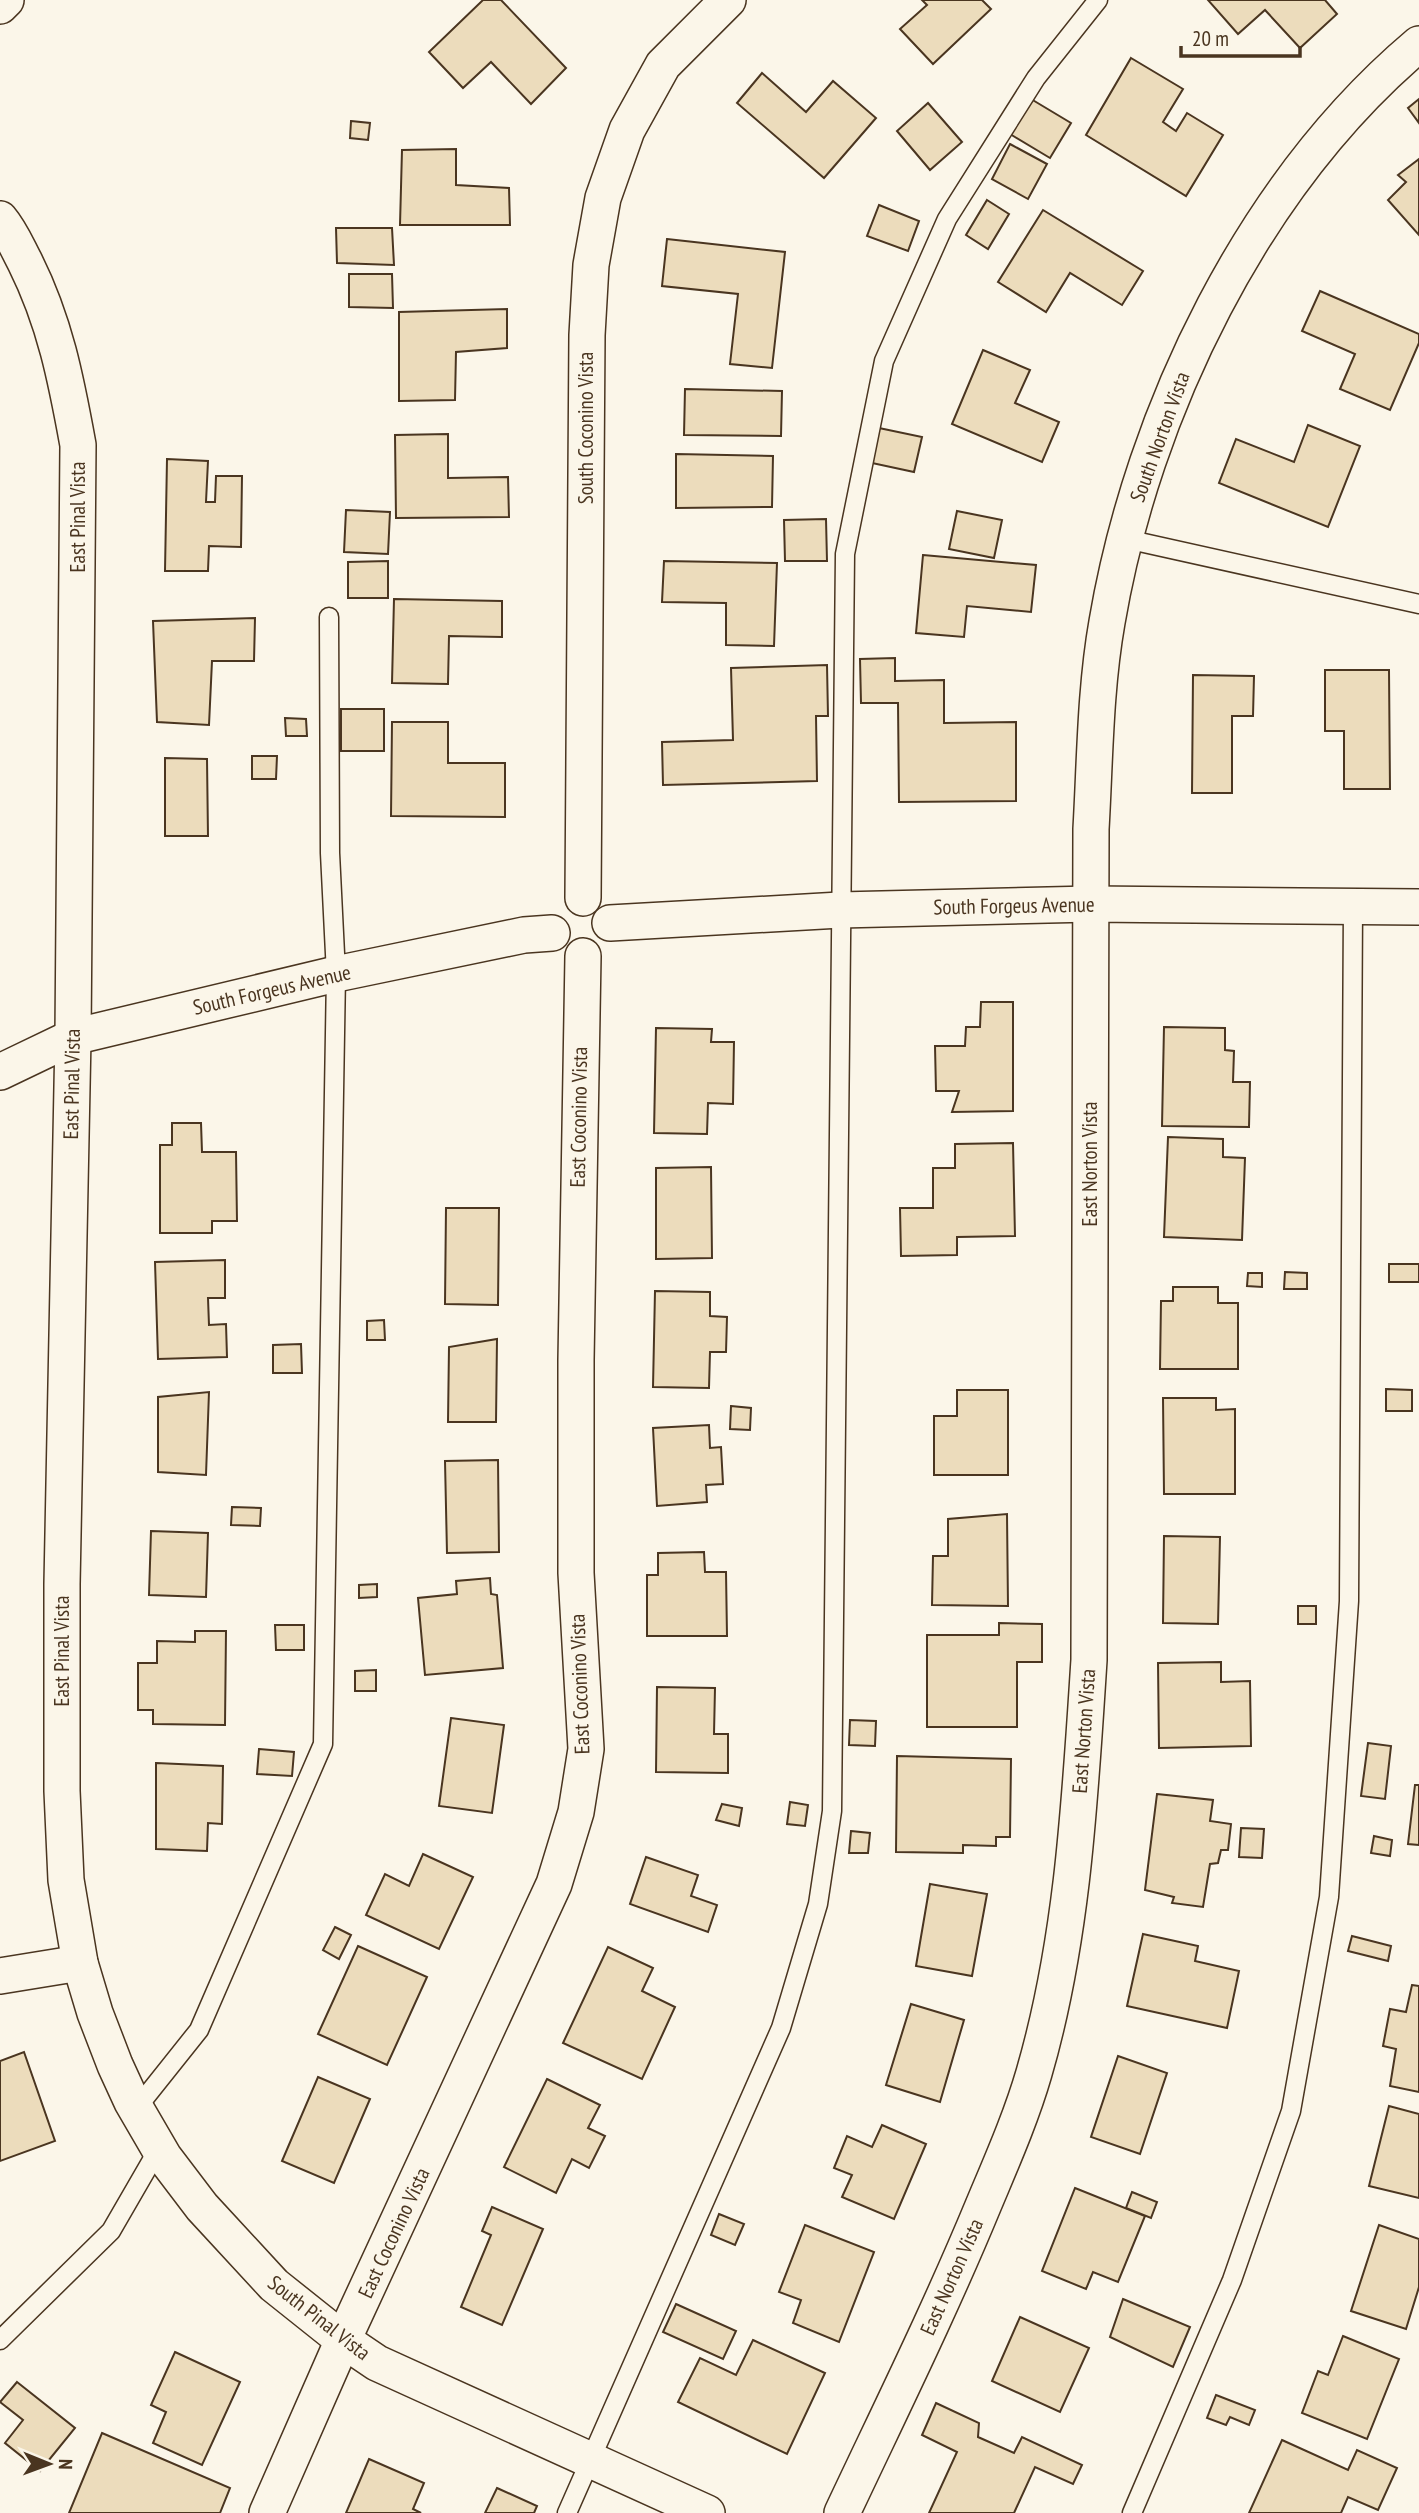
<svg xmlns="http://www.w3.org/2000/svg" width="1419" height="2513" viewBox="0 0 1419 2513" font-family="'PT Sans Narrow',sans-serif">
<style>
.building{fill:#ecdcbc;stroke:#4a3520;stroke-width:2}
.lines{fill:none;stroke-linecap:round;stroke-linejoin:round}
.lane-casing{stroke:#4a3520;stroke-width:21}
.street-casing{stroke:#4a3520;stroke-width:38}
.lane{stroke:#fbf6e9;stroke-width:18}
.street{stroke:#fbf6e9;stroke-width:35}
.labels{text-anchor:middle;stroke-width:5;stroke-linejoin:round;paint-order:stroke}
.street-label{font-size:21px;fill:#4a3520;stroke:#fbf6e9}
</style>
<rect width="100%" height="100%" fill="#fbf6e9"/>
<g class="building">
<polygon points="483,0 501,0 566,68 531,104 491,62 463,88 429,52"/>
<polygon points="922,0 982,0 991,9 933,64 900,29 927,5"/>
<polygon points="1208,0 1325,0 1337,14 1300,48 1265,10 1238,34"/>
<polygon points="1131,58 1183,89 1163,122 1176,131 1187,113 1223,135 1186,196 1086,135"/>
<polygon points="762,73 806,112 833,81 876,118 824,178 737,103"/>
<polygon points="1031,99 1071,123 1050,158 1010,134"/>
<polygon points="1419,99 1419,123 1408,108"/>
<polygon points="928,103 962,142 930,170 897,131"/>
<polygon points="351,121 370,123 368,140 350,138"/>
<polygon points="1010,144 1047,164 1028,199 992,179"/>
<polygon points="456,149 456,185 509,188 510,225 400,225 402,150"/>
<polygon points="1419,159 1419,235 1388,200 1406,182 1398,175"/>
<polygon points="987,200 1009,214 988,249 966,235"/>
<polygon points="879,205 919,221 908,251 867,236"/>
<polygon points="1043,210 1143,271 1122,305 1070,273 1046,312 998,282"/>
<polygon points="336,228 392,228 394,265 337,263"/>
<polygon points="667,239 785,252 772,368 730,364 738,294 662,286"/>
<polygon points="349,274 392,274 393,308 349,307"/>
<polygon points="1320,291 1419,334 1419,343 1390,410 1340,389 1355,354 1302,331"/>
<polygon points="507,309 507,348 456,352 455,400 399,401 399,312"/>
<polygon points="983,350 1030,370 1015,403 1059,422 1042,462 952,424"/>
<polygon points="685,389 782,391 781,436 684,435"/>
<polygon points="1308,425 1360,446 1328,527 1219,483 1236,439 1294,462"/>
<polygon points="879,428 922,437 914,472 872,463"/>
<polygon points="448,434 448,478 508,477 509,517 396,518 395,435"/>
<polygon points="676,454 773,456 772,507 676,508"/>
<polygon points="167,459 208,461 206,502 215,502 216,476 242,476 241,547 209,546 208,571 165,571"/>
<polygon points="346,510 390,512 388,554 344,552"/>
<polygon points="957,511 1002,520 994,558 949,549"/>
<polygon points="826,519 827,561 785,561 784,520"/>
<polygon points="923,555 1036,565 1031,612 967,606 964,637 916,633"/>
<polygon points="388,561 388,598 348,598 348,562"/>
<polygon points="664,561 777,563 774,646 726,645 726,603 662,602"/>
<polygon points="394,599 502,601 502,637 449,636 448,684 392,683"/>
<polygon points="255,618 254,661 212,661 209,725 157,722 153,621"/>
<polygon points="895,658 895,681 944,680 944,723 1016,722 1016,801 899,802 898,703 861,703 860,659"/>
<polygon points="827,665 828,716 816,716 817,781 663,785 662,742 733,740 731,668"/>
<polygon points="1325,670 1389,670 1390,789 1344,789 1344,731 1325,731"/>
<polygon points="1193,675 1254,676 1253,716 1232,716 1232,793 1192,793"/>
<rect x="341" y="709" width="43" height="42"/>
<polygon points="285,718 306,719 307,736 286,736"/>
<polygon points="392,722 448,722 448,763 505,763 505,817 391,816"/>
<polygon points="252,756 277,756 276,779 252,779"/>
<polygon points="165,758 207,759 208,836 165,836"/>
<polygon points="981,1002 1013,1002 1013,1111 952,1112 959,1091 936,1091 935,1046 965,1046 966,1027 980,1027"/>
<polygon points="1164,1027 1225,1028 1225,1050 1234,1051 1233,1082 1250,1082 1249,1127 1162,1126"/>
<polygon points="656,1028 712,1029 711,1042 734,1042 733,1104 708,1103 707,1134 654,1133"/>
<polygon points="172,1123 201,1123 202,1152 236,1152 237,1221 212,1221 212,1233 160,1233 160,1145 172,1145"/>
<polygon points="1168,1137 1223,1139 1223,1157 1245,1158 1242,1240 1164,1237"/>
<polygon points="1013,1143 1015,1236 957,1237 957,1255 901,1256 900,1208 933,1208 933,1168 955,1168 955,1144"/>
<polygon points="711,1167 712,1258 656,1259 656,1168"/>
<polygon points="446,1208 499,1208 498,1305 445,1304"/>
<polygon points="225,1260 225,1298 208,1298 209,1325 226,1324 227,1357 158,1359 155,1262"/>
<rect x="1389" y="1264" width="30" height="18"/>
<polygon points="1285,1272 1307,1273 1307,1289 1284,1289"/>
<polygon points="1248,1273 1262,1273 1262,1287 1247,1286"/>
<polygon points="1173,1287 1218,1287 1218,1303 1238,1303 1238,1369 1160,1369 1161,1301 1173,1301"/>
<polygon points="655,1291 710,1292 710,1316 727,1317 726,1352 710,1352 709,1388 653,1387"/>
<polygon points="384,1320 385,1340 367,1340 367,1321"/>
<polygon points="497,1339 496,1422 448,1422 449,1347"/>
<polygon points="301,1344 302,1373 273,1373 273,1345"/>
<polygon points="1386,1389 1412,1390 1412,1411 1386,1411"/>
<polygon points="957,1390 1008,1390 1008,1475 934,1475 934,1416 957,1416"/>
<polygon points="209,1392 206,1475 158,1472 158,1397"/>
<polygon points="1163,1398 1216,1398 1216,1410 1235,1409 1235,1494 1164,1494"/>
<polygon points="731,1406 751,1408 750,1430 730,1429"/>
<polygon points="709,1425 710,1448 721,1447 723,1484 706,1485 707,1502 657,1506 653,1428"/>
<polygon points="498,1460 499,1552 447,1553 445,1461"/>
<polygon points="232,1507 261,1508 260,1526 231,1525"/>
<polygon points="1007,1514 1008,1606 932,1605 933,1556 948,1556 948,1519"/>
<polygon points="151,1531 208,1533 206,1597 149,1595"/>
<polygon points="1164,1536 1220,1537 1218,1624 1163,1623"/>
<polygon points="704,1552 705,1572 726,1572 727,1636 647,1636 647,1575 658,1575 658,1553"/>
<polygon points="490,1578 491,1594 497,1595 503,1668 425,1675 418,1598 457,1594 456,1581"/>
<polygon points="377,1584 377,1597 359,1598 359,1585"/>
<rect x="1298" y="1606" width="18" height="18"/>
<polygon points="999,1623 1042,1624 1042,1662 1017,1662 1017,1727 927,1727 927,1635 999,1635"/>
<polygon points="275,1625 304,1625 304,1650 276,1650"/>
<polygon points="195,1631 226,1631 225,1725 153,1724 153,1710 138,1710 138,1663 157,1663 157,1641 195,1642"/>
<polygon points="1221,1662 1221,1682 1250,1681 1251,1746 1159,1748 1158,1663"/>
<polygon points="376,1670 376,1691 355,1691 355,1671"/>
<polygon points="657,1687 715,1688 714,1734 728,1734 728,1773 656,1772"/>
<polygon points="451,1718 504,1725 492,1813 439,1806"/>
<polygon points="850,1720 876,1721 875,1746 849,1745"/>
<polygon points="1368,1743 1391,1746 1385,1799 1361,1796"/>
<polygon points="259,1749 294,1752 292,1776 257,1774"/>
<polygon points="897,1756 1011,1759 1010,1837 996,1837 996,1846 963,1845 963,1853 896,1852"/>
<polygon points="156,1763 223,1766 222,1824 208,1823 207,1851 156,1849"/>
<polygon points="1415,1785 1419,1785 1419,1845 1408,1844"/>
<polygon points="1157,1794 1213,1800 1210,1821 1231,1824 1228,1850 1221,1850 1218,1863 1210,1864 1203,1907 1172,1903 1174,1897 1145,1890"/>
<polygon points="790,1802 808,1805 805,1826 787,1824"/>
<polygon points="722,1804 742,1808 739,1826 716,1820"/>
<polygon points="1241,1828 1264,1829 1262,1858 1239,1857"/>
<polygon points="851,1831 870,1833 868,1853 849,1853"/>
<polygon points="1374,1836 1392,1840 1390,1856 1371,1853"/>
<polygon points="423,1854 473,1877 439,1949 366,1915 385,1874 409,1886"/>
<polygon points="646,1857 698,1875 691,1896 717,1905 708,1932 630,1904"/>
<polygon points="930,1884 987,1894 972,1976 916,1966"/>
<polygon points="335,1927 351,1935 339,1959 323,1950"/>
<polygon points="1143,1934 1198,1946 1195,1961 1239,1971 1227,2028 1127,2006"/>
<polygon points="1352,1936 1391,1946 1388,1961 1348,1951"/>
<polygon points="358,1946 427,1977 387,2065 318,2034"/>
<polygon points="608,1947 653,1968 642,1991 675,2007 642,2079 563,2043"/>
<polygon points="1412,1985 1419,1986 1419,2092 1390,2086 1396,2049 1383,2046 1390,2009 1406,2012"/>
<polygon points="911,2004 964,2020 940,2102 886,2085"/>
<polygon points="24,2052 55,2141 0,2161 0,2061"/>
<polygon points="1118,2056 1167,2073 1140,2154 1091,2137"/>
<polygon points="318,2077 370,2099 334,2183 282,2161"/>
<polygon points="547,2079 600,2105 588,2128 605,2136 589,2168 572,2159 556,2193 504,2167"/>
<polygon points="1389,2106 1419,2114 1419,2198 1369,2186"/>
<polygon points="882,2125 926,2144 894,2219 842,2197 852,2175 834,2168 847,2136 872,2147"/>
<polygon points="1075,2188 1145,2216 1118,2282 1093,2272 1086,2289 1042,2271"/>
<polygon points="1132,2192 1157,2202 1151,2218 1126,2208"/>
<polygon points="492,2207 543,2229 502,2325 461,2307 491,2235 482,2231"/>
<polygon points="719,2214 744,2224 735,2245 711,2235"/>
<polygon points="805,2225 874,2252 839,2342 793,2323 801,2300 779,2292"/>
<polygon points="1379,2225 1419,2239 1419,2287 1406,2329 1351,2311"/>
<polygon points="1123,2299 1190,2327 1173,2367 1110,2337"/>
<polygon points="676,2304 736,2331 723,2359 663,2332"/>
<polygon points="1020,2317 1089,2348 1060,2412 992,2381"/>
<polygon points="1343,2336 1399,2359 1367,2439 1302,2413 1318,2371 1328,2375"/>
<polygon points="753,2340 825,2373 787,2454 678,2402 700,2358 736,2375"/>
<polygon points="175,2352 240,2382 202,2465 153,2443 166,2412 151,2405"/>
<polygon points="17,2382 75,2428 40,2471 5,2443 23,2420 0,2402"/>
<polygon points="1216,2395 1255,2410 1249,2425 1230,2417 1226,2425 1207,2418"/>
<polygon points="936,2403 979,2423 978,2437 1014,2453 1022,2437 1082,2465 1073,2484 1035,2467 1014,2513 929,2513 957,2452 922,2435"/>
<polygon points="102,2433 230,2488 220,2513 69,2513"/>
<polygon points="1282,2440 1348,2470 1357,2450 1397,2468 1378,2510 1348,2497 1341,2513 1249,2513"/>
<polygon points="369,2459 424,2483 413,2509 421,2513 346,2513"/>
<polygon points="497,2488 537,2506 534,2513 485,2513"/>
</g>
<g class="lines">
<defs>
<g id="lane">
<polyline points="1126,539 1419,604"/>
<polyline points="136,2109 199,2030 323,1744 336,974 330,853 329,617"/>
<polyline points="0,2340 111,2231 159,2148"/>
<polyline points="567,2513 781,2028 818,1904 832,1811 845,554 884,361 947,219 1036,78 1098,0"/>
<polyline points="1132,2513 1232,2280 1291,2111 1329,1897 1349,1601 1353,906"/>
</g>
<g id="street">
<polyline points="0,6 6,0"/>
<path d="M0,219C11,232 17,247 25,262C55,322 66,379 78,445L73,1037L62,1584V1791L66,1880L80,1963L95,2013L115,2065L132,2102L164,2157L202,2207L274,2285L343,2340L377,2363L707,2513"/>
<polyline points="583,898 587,335 591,265 603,198 627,130 663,65 728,0"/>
<polyline points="610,923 840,910 1091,904 1419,907"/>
<polyline points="0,1072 73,1037 336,974 524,935 552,933"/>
<polyline points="0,1976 80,1963"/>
<polyline points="267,2513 343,2340 554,1884 576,1812 586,1749 576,1573 576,1360 583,956"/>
<path d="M842,2513C890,2411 940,2310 983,2206C1001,2163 1021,2118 1034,2073C1073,1939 1080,1798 1089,1660L1091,829C1095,760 1095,690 1107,622C1143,411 1253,184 1419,44"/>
</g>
</defs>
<use href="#lane" class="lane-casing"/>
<use href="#street" class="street-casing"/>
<use href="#lane" class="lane"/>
<use href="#street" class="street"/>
</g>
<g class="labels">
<g class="street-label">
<text transform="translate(586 428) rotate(-90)" y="7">South Coconino Vista</text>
<text transform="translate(1160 437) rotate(-70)" y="7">South Norton Vista</text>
<text transform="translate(78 517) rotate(-90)" y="7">East Pinal Vista</text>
<text transform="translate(1014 906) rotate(-1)" y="7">South Forgeus Avenue</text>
<text transform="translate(272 990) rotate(-13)" y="7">South Forgeus Avenue</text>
<text transform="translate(72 1084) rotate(-89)" y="7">East Pinal Vista</text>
<text transform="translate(579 1117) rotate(-89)" y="7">East Coconino Vista</text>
<text transform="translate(1090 1164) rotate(-90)" y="7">East Norton Vista</text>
<text transform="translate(62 1651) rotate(-90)" y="7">East Pinal Vista</text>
<text transform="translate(580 1684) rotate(-92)" y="7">East Coconino Vista</text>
<text transform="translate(1084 1731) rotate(-86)" y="7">East Norton Vista</text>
<text transform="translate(394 2233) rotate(-65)" y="7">East Coconino Vista</text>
<text transform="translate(952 2277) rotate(-66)" y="7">East Norton Vista</text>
<text transform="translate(319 2318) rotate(38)" y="7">South Pinal Vista</text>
</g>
</g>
<g transform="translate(49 2464) rotate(91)" stroke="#fbf6e9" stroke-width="5" paint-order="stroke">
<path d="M0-5L12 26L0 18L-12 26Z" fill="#4a3520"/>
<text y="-10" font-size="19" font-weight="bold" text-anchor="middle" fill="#4a3520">N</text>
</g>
<path d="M1181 46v10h119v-10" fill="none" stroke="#4a3520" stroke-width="3.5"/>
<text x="1192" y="46" font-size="21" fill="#4a3520" stroke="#fbf6e9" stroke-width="5" paint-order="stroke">20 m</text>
</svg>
